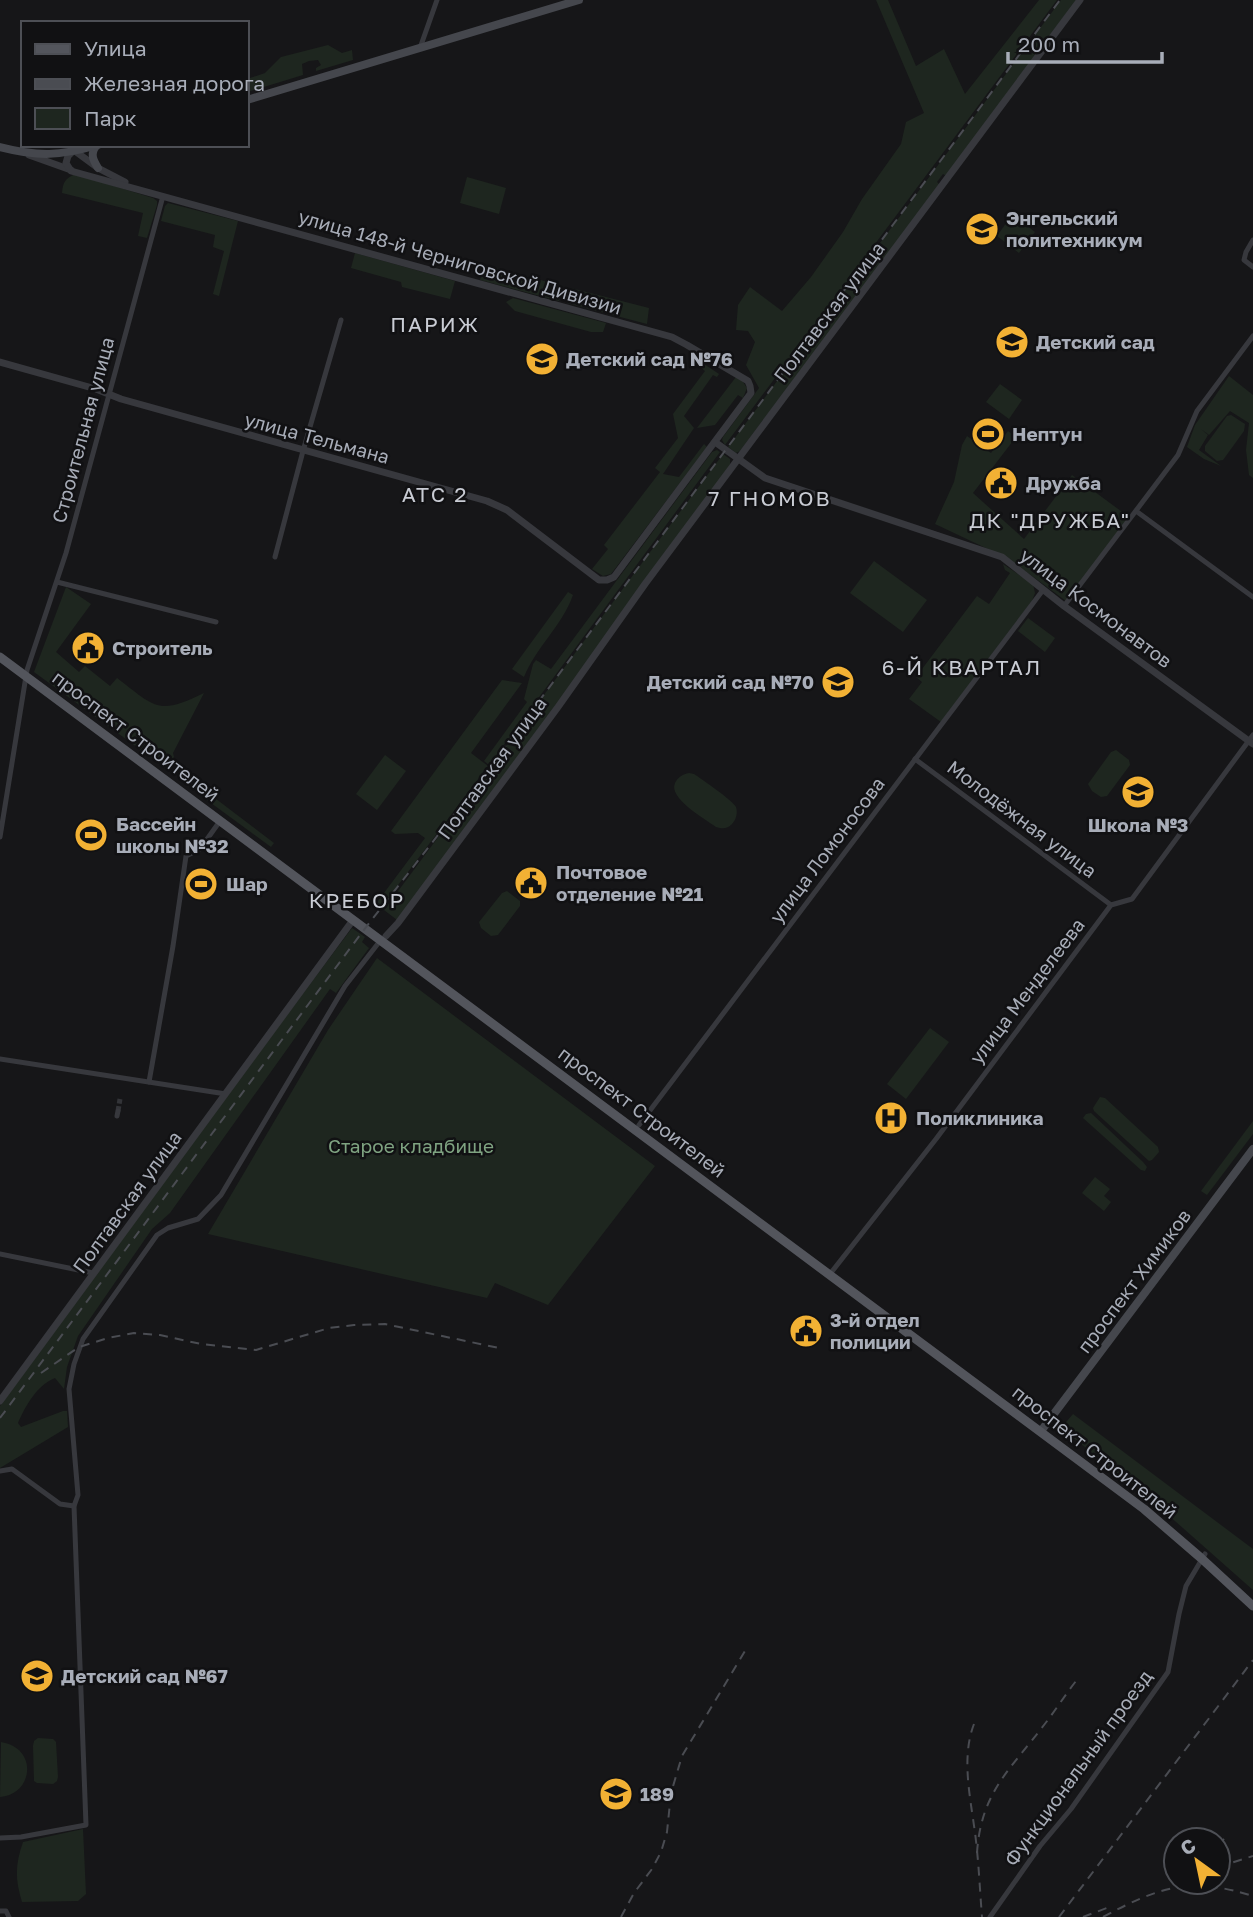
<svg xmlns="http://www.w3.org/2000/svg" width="1253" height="1917" viewBox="0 0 1253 1917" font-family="'Golos Text',sans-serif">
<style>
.green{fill:#1e261f}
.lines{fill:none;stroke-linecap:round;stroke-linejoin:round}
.minor-tunnel{stroke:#333438;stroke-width:5;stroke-dasharray:5 2.5;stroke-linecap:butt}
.minor{stroke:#37383d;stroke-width:5}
.tertiary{stroke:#37383d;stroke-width:7}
.secondary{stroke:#45474d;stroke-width:8}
.primary{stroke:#53555c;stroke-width:9}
.rail{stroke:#4a4c52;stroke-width:2;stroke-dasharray:9 7;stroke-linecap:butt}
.labels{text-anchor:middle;stroke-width:5;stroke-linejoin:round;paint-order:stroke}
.poi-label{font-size:19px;font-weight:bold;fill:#a8adb8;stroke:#111113;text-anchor:start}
.street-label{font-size:19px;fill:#a8adb8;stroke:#111113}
.park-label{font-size:19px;fill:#7fa381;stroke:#111113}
.neighbourhood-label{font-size:21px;letter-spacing:2px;fill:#c9ccd4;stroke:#111113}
</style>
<rect width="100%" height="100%" fill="#161618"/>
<g class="green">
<polygon points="876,0 888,0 916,66 944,49 965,94 1039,0 1057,0 725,445 722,440 723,437 759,388 746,365 755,342 748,331 736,330 738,305 750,287 782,311 811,277 843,232 862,199 901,144 906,122 924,113"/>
<polygon points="1061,0 1076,0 946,176 943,174 937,182 940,185 740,451 736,453 728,447"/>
<polygon points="328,45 342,53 352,50 353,60 316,71 316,68 321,65 318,60 309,61 302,64 303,75 247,92 247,79 265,73 281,57"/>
<path d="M75,174L153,198L157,201V205L147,238L138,236L143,213L62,193C63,182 65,179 75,174Z"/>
<polygon points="467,177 506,188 499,214 460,203"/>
<polygon points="168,203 238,221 219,296 213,294 224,251 213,247 215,235 161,221 165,206"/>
<polygon points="1009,219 1018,225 1021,221 1035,232 1019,253 997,236"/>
<polygon points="355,253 455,281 450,299 402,287 401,282 351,268"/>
<polygon points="484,265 563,286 559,301 480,280"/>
<polygon points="571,288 649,308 647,324 567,303"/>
<polygon points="513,298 606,323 603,332 591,332 515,311 506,302"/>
<polygon points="695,358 719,374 717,377 713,375 684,416 694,428 663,474 679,477 704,444 707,447 611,574 603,576 592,569 608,549 604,545 660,472 655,468 678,438 673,414 705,371 693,361"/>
<polygon points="1229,376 1253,395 1253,478 1249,475 1246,450 1249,423 1230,411 1209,435 1201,429 1208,435 1199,450 1221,466 1204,459 1187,447 1195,425"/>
<polygon points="736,377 743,382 747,388 743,398 738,395 715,425 697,428"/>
<polygon points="1000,384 1022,400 1009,419 986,402"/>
<polygon points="1231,415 1245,424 1244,431 1223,460 1217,461 1205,451 1205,446 1227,416"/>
<polygon points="1008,431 1016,437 973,493 1024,539 1072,475 1129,517 1066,601 1009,559 935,524 954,482 962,445 967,436 991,453"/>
<polygon points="717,450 720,452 489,765 484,761 527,702 524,699 533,664 536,660 551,669 712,452"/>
<polygon points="723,454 730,459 730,465 637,596 397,920 384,910"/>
<polygon points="874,561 927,600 903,632 850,593"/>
<polygon points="1003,564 1033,584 1035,593 1032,601 941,722 909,699 922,682 916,677 977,596 989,604 1010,573 1005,570"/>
<path d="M66,587L91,604L56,652L79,672L85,666L110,686L117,678C155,707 158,716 204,693L173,753L174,757L167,769L34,672Z"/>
<path d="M568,592L573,595C562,626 536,647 524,677L512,669Z"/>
<polygon points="1028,618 1055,638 1045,652 1018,631"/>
<polygon points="502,680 522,683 471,753 488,766 380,909 375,905 425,838 418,833 395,834 391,831"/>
<polygon points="1116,750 1129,760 1130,765 1107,796 1101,797 1092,791 1088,784 1111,752"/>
<polygon points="385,755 406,771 377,810 356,794"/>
<path d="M689,773L694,774C703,780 732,800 736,807C738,813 736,820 732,824C727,829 723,829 716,827C705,819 668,798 675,783C678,777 683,774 689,773Z"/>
<polygon points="199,786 274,843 271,847 196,792"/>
<polygon points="507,891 520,901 520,906 498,935 491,936 481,928 479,922 502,893"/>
<path d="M352,928L365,937L362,942L369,948L336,993L330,989L170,1213L152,1229L78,1336L67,1367L64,1389L55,1378C37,1385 26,1405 18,1423L21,1427L63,1411H67L68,1427L0,1468V1406L278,1027Z"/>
<polygon points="377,958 655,1166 548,1305 495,1283 487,1298 208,1234 328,1030"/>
<polygon points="930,1028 949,1042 906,1099 887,1084"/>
<polygon points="1100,1097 1105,1098 1158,1147 1159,1152 1152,1160 1149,1161 1094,1111 1093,1108"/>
<polygon points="1091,1113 1143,1162 1147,1167 1145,1171 1141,1170 1083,1118 1086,1114"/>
<polygon points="1253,1121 1253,1134 1207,1195 1201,1191"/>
<polygon points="1095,1177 1110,1189 1104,1196 1111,1202 1104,1211 1082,1193"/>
<polygon points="1073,1414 1253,1549 1253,1590 1149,1498 1061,1428"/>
<polygon points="38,1738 53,1739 56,1742 58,1777 57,1781 53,1784 37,1783 34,1781 33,1746 34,1741"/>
<path d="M1,1742C38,1748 34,1794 0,1797Z"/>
<path d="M83,1829L86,1894L78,1901L22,1902C15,1879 15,1865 23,1842Z"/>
</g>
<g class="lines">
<polyline class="minor-tunnel" points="118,1111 120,1099"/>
<g class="minor">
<polyline points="420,48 437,0"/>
<polyline points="1253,240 1246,252 1244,260 1253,267"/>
<polyline points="1136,511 1253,597"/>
<polyline points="275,557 303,451 341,320"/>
<polyline points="57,582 216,622"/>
<polyline points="1064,606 1178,455 1197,411 1253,336"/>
<polyline points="915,759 1111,905"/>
<polyline points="0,837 27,670 66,553 163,196"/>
<polyline points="0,1059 226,1094"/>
<polyline points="149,1082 173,946 186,856 200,849 220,821"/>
<polyline points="117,1116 118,1111"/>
<polyline points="639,1125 1043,590"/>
<polyline points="0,1254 93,1273"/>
<polyline points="830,1274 936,1139 1111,905 1132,899 1253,735"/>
<polyline points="0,1471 12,1469 60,1504 74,1506"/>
<polyline points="0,1838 21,1837 86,1825 74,1506 78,1495 69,1389 74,1364 83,1339 157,1235 168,1228 198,1219 221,1195 345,986 380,941"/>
<polyline points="0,1911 6,1911 9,1917"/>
<polyline points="990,1917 1040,1846 1071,1809 1168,1672 1179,1614 1186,1586 1205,1554"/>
</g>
<g class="tertiary">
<polyline points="75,151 98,168 125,182"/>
<polyline points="29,155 71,170"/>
<polyline points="0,362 96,389 121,399 487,501 507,510 599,580 607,580 614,577 751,393 750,386 748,381 687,345 672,337 71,171 66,163 68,156 72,152"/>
<polyline points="715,442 765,478 1002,557 1064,606 1253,744"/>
<polyline points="386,936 398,923 558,707 645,584 1080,0"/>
<polyline points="0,1401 353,920"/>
</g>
<g class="secondary">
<polyline points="247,100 579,0"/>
<path d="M96,146C90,154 93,160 98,168"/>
<path d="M0,147C39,157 59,156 98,145"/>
<polyline points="1041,1431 1253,1149"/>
</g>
<polyline class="primary" points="0,657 1144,1509 1201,1558 1253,1606"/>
<g class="rail">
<polyline points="41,1373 79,1347 108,1338 134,1333 160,1335 201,1344 256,1350 329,1328 354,1325 385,1324 499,1348"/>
<polyline points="0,1418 363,931 467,798 1060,0"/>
<path d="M974,1724C960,1760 972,1804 976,1841C979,1867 980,1892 982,1917"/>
<polyline points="1218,1845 1224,1839"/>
<path d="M977,1853C981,1792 1010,1770 1044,1725C1055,1711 1065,1695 1076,1681"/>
<polyline points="1218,1867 1253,1856"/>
<polyline points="621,1917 634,1893 652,1869 661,1852 667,1832 671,1793 682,1756 748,1646"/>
<polyline points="1059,1917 1253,1660"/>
<polyline points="1083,1917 1112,1906"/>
<path d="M1103,1917C1159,1887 1190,1876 1253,1896"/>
</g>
</g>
<defs>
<symbol id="university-disc" viewBox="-11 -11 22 22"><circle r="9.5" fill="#f2b134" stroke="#111113"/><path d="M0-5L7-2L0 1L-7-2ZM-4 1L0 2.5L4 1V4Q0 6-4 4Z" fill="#111"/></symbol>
<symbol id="school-disc" viewBox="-11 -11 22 22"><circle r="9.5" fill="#f2b134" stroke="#111113"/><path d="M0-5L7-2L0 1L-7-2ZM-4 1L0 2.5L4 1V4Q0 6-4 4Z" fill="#111"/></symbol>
<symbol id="stadium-disc" viewBox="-11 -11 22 22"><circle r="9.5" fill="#f2b134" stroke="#111113"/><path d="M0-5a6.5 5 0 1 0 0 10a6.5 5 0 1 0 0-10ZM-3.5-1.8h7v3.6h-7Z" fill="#111"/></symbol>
<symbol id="civic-disc" viewBox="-11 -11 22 22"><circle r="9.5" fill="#f2b134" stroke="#111113"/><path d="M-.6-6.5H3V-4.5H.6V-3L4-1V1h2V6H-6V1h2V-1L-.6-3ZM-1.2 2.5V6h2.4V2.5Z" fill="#111"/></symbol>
<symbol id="hospital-disc" viewBox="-11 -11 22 22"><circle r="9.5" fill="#f2b134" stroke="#111113"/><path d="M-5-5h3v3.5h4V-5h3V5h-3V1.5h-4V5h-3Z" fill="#111"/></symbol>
</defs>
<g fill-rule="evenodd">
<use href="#university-disc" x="963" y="210" width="38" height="38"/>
<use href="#school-disc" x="993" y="323" width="38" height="38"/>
<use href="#school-disc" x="523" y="340" width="38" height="38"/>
<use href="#stadium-disc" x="969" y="415" width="38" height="38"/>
<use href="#civic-disc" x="982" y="464" width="38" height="38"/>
<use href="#civic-disc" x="69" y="629" width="38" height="38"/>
<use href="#school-disc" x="819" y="663" width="38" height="38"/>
<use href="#school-disc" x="1119" y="773" width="38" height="38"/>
<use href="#stadium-disc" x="72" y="816" width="38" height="38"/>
<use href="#civic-disc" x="512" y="864" width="38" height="38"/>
<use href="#stadium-disc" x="182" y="865" width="38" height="38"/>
<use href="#hospital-disc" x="872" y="1099" width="38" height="38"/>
<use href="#civic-disc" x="787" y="1312" width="38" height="38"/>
<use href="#school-disc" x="18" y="1657" width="38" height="38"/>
<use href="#university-disc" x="597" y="1775" width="38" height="38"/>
</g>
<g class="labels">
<g class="poi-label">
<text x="1006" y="225">Энгельский<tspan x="1006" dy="22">политехникум</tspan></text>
<text x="1036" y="349">Детский сад</text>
<text x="566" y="366">Детский сад №76</text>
<text x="1012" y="441">Нептун</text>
<text x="1026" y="490">Дружба</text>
<text x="112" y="655">Строитель</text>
<text x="814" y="689" text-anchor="end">Детский сад №70</text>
<text x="116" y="831">Бассейн<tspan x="116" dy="22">школы №32</tspan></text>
<text x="1138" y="832" text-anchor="middle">Школа №3</text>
<text x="556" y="879">Почтовое<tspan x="556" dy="22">отделение №21</tspan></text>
<text x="226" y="891">Шар</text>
<text x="916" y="1125">Поликлиника</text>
<text x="830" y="1327">3-й отдел<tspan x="830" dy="22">полиции</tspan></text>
<text x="61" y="1683">Детский сад №67</text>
<text x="640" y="1801">189</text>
</g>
<g class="street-label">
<text transform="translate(460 262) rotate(16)" y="7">улица 148-й Черниговской Дивизии</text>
<text transform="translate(829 312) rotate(-53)" y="7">Полтавская улица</text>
<text transform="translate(83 430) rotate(-75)" y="7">Строительная улица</text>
<text transform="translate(317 438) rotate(15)" y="7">улица Тельмана</text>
<text transform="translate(1096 608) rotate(37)" y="7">улица Космонавтов</text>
<text transform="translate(136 736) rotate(37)" y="7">проспект Строителей</text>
<text transform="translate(492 768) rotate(-54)" y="7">Полтавская улица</text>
<text transform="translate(1022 819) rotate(37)" y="7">Молодёжная улица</text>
<text transform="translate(827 850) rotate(-53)" y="7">улица Ломоносова</text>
<text transform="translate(1027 991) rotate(-53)" y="7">улица Менделеева</text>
<text transform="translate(642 1112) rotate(37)" y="7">проспект Строителей</text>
<text transform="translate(127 1202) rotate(-54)" y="7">Полтавская улица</text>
<text transform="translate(1134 1281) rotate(-53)" y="7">проспект Химиков</text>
<text transform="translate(1095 1452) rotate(38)" y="7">проспект Строителей</text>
<text transform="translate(1078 1768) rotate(-54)" y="7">Функциональный проезд</text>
</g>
<g class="park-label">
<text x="411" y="1153">Старое кладбище</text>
</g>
<g class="neighbourhood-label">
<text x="435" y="332">ПАРИЖ</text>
<text x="435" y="502">АТС 2</text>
<text x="770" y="506">7 ГНОМОВ</text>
<text x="1050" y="528">ДК "ДРУЖБА"</text>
<text x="962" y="675">6-Й КВАРТАЛ</text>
<text x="357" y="908">КРЕБОР</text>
</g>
</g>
<rect x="21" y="21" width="228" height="126" fill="#111113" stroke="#4d4f55" stroke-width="2"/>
<rect x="35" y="44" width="35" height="10" fill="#53555c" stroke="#4d4f55" stroke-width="2"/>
<text x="84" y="56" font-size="21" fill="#a8adb8">Улица</text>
<rect x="35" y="79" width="35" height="10" fill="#4a4c52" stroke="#4d4f55" stroke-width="2"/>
<text x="84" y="91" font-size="21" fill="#a8adb8">Железная дорога</text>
<rect x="35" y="108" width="35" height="21" fill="#1e261f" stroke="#4d4f55" stroke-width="2"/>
<text x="84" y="126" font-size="21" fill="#a8adb8">Парк</text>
<g transform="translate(1197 1861) rotate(327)"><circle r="33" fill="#111113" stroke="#4d4f55" stroke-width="2"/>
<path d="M0-5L12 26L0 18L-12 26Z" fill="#f2b134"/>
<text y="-10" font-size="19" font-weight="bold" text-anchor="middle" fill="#a8adb8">С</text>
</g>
<path d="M1008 52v10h154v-10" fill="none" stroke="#a8adb8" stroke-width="3.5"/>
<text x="1018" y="52" font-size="21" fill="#a8adb8" stroke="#111113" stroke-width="5" paint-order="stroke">200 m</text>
</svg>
